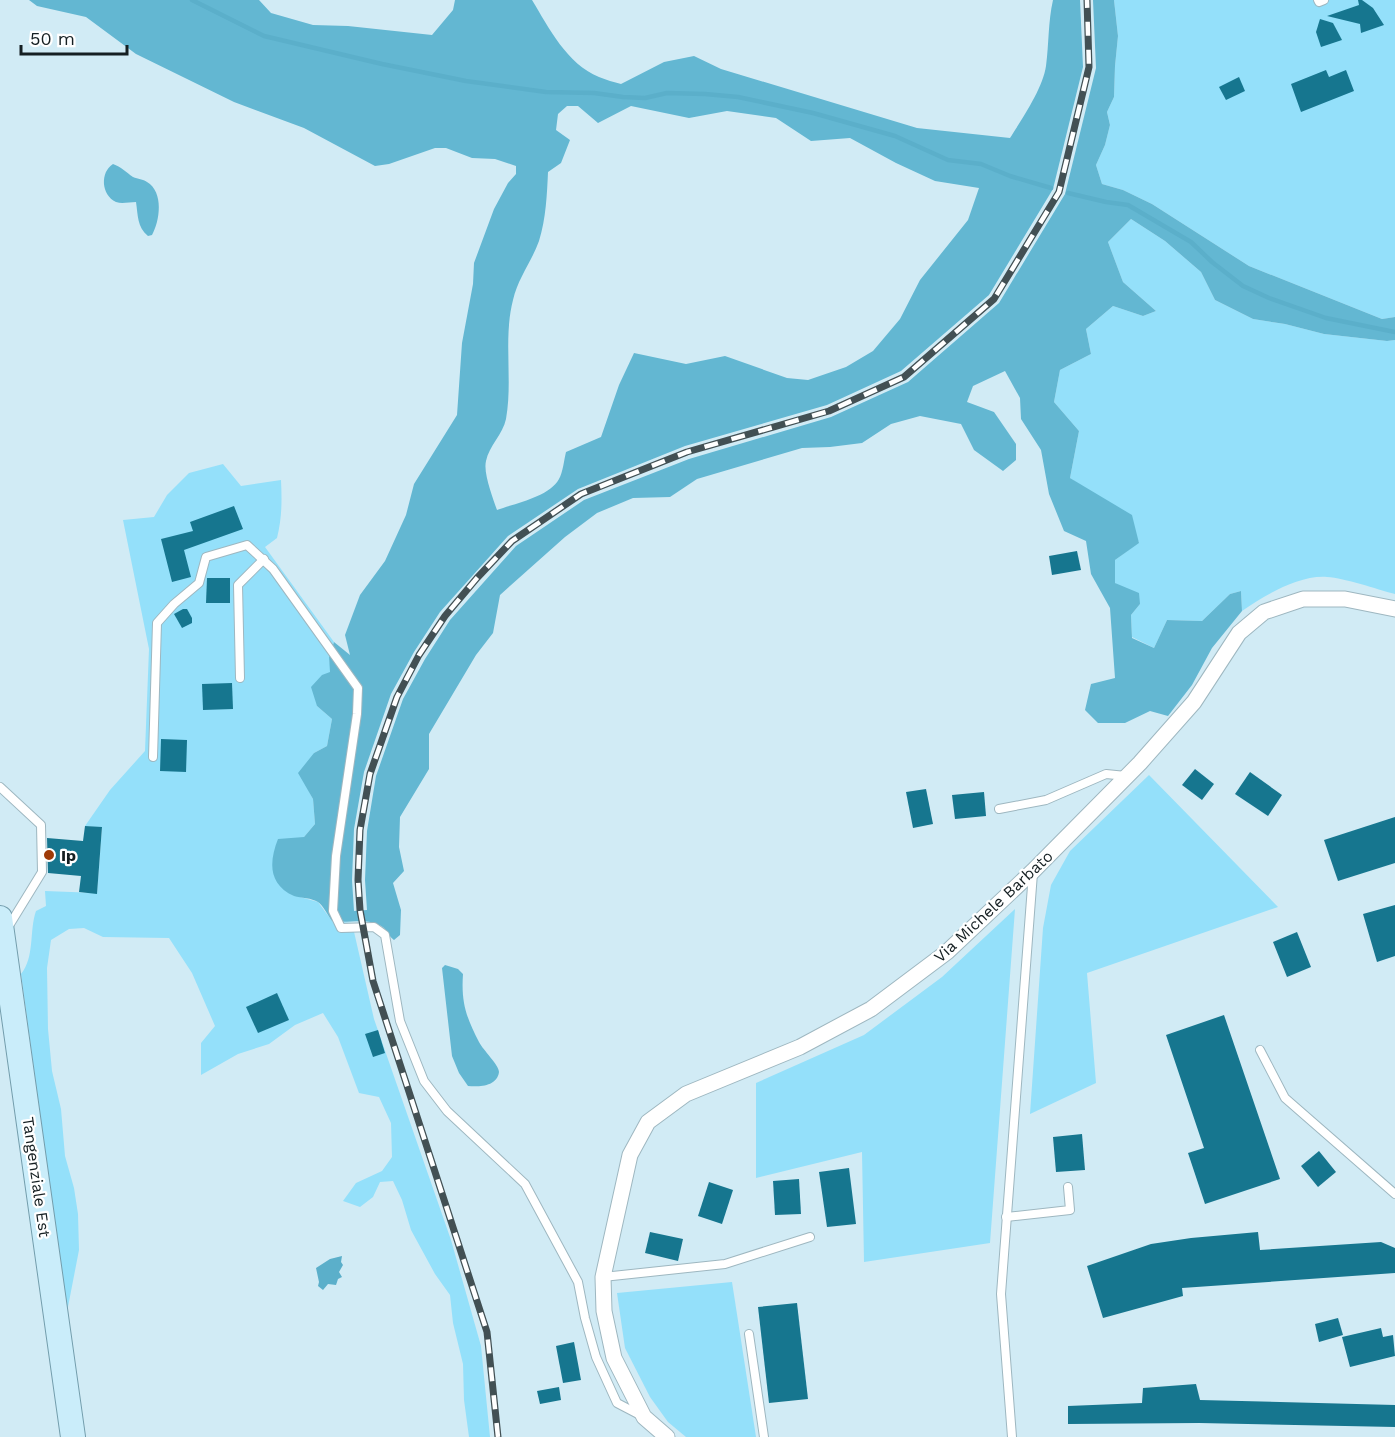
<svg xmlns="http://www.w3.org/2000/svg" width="1395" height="1437" viewBox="0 0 1395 1437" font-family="'Work Sans',sans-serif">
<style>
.green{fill:#94e0fa}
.forest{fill:#63b7d2;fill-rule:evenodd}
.water{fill:#5bafca}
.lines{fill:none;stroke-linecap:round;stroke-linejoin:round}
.stream{stroke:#5bafca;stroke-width:4.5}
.building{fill:#16768f}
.service-casing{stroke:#9eb7c0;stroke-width:10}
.minor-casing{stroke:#9eb7c0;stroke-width:17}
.primary-casing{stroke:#739dac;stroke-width:26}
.service{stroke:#fff;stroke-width:8}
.minor{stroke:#fff;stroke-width:15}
.primary{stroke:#caedfa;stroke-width:24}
.rail-casing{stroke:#425054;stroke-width:7}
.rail{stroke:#fff;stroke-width:4.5;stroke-dasharray:14;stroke-linecap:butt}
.poi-dot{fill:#9f3b08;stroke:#fff;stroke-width:2}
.labels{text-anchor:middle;stroke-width:4.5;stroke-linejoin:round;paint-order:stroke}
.poi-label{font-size:16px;font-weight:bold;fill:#151f22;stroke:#fff;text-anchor:start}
.street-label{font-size:16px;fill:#151f22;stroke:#fff}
</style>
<rect width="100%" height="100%" fill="#d1ebf5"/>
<g class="green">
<polygon points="1114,0 1395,0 1395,317 1382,319 1249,266 1152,204 1123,190 1102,184 1096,165 1105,145 1110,125 1107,112 1114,97 1115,66 1118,36"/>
<path d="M1131,219L1165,241L1201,272L1215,300L1253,319L1285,324L1324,334L1387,341L1395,340V594C1376,589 1345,578 1327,577C1298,575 1264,596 1242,611L1241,591L1230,594L1202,621L1167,620L1154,648L1132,637L1131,615L1140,604L1115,583V560L1139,542L1087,490L1070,478L1079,431L1054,402L1060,370L1091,354L1086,329L1113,306L1143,316L1156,311L1123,282L1108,242Z"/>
<path d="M223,464L241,486L281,480C282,501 282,518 277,538L265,547L334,642L329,657L331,672L317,706L332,719L327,746L314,753L308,789L313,799L315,824L304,837L293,895L318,902L332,921L352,923L374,1019L451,1240L481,1346L490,1437H469L464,1400L463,1364L453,1323L450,1295L435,1274L411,1230L402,1200L393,1181L380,1182L373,1197L360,1207L343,1201L356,1183L382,1171L392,1157L391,1123L379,1097L359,1093L338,1037L323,1013L295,1025L269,1044L238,1054L201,1075V1043L215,1026L192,973L169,938L103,937L84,928L69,929L51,940L47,968L48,1029L52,1071L61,1109L65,1156L74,1188L78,1214L79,1250L67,1312L21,974C35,957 29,931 36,911L46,906L45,891L97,893L102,828L85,826L110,790L145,751L149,649L123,520L154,517L167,495L189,473Z"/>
<polygon points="1149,775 1278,907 1087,973 1096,1083 1030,1114 1043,928 1051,885 1070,851"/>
<polygon points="1015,909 990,1243 864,1262 862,1152 756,1178 756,1083 864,1035 942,977"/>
<polygon points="732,1282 756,1437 686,1437 668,1422 650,1397 625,1348 617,1293"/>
</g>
<g class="forest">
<path d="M29,0H259L271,13L313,25L348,26L432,35L453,10L455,0H532C549,28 567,64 599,77C606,80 614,82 621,84L664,62L694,56L721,69L917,128L1010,138C1022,119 1043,88 1046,66C1049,44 1048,22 1053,0H1080L1083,67L1053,189L989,295L901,371L827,405L685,446L578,489L508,536L440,612L414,652L391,694L364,772L354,829L352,880L354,911L367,910L365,880L367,831L376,776L403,699L425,659L450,620L516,546L584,500L689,459L831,417L908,382L999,303L1065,194L1096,68L1093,0H1114L1118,36L1115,66L1114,97L1107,112L1110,125L1105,145L1096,165L1102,184L1123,190L1152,204L1249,266L1382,319L1395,317V340L1387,341L1324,334L1285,324L1253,319L1215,300L1201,272L1165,241L1131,219L1108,242L1123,282L1156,311L1143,316L1113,306L1086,329L1091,354L1060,370L1054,402L1079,431L1070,478L1132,515L1139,543L1115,560V583L1139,593L1140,604L1131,615L1132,638L1154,648L1167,620L1202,621L1230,594L1241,591L1242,611L1212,648L1192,685L1168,716L1150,711L1125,723H1098L1085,710L1091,684L1115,678L1110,608L1091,574L1086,541L1064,531L1049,494L1041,450L1021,419L1020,398L1005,371L973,386L967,402L994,412L1016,444V460L1003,471L974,450L961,424L920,416L891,424L862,443L830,447L802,448L697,479L670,497L633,498L597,513L565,537L500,595L493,633L476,655L429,734V769L400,817L399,847L404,871L393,883L401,910L400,935L394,940C388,936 387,929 381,926C367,917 349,924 332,921C328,916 323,905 318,902C312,898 301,898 294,896C268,884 269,862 278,839L304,837L315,824L313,799L298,773L314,753L327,746L332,719L317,706L311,687L322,675L330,672L329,657L334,642L350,655L345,635L360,595L385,561L406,515L414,484L457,415L462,343L473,284L474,263L494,209L508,183L516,174V166L495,159L472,158L446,148H435L389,164L375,166L304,128L234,102L136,54L86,17L37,6ZM567,106H578L598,123L631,106L689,118L727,111L776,118L811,141L850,138L896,163L935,181L979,188L968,220L920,280L900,319L873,351L846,367L808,380L787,378L725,356L686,364L634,353L619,385L601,437L566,452C564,460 563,472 559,479C549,497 516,503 497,510C493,498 483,473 486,461C489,446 503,434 506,419C513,380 503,339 513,300C518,278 532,261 539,241C546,219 547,194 548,172L561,163L570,140L556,130L558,114Z"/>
<path d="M113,164C121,167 126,172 133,177C138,179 143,179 147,182C164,192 160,221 152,235L148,236C137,227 138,215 136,202C129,202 122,204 116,202C101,195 100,172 113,164Z"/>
<path d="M445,965L458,969L463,974C461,1002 466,1017 479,1042C483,1050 499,1065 499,1072C497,1087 478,1087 468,1086L459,1073L452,1056L442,968Z"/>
</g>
<polygon class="water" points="342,1256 341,1262 343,1265 339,1272 342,1277 338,1279 336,1285 328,1284 323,1290 318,1286 319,1282 316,1268 330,1259"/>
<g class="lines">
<g class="stream">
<polyline points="192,0 264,36 382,64 466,81 546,92 594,93 623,97 645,98 667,93 705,94 738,97 813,113 895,136 948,160 981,164 1010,176 1051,188"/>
<polyline points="1068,193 1106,202 1128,205 1191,242 1212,262 1243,286 1269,298 1326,318 1395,332"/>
</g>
</g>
<g class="building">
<polygon points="1358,0 1362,0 1373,8 1384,25 1361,33 1360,24 1327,16 1359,5"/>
<polygon points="1320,19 1333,23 1342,40 1321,47 1316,32"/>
<polygon points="1326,70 1329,77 1346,70 1354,91 1301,112 1291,84"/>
<polygon points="1239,77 1245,91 1226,100 1219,87"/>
<polygon points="234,506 243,529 184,550 191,577 172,582 161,539 193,531 190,522"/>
<polygon points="1077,551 1081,570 1052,575 1049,556"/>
<polygon points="207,578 230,578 230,603 206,603"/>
<polygon points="183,609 187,609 192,618 192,623 182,628 174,614"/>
<polygon points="232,683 233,709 203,710 202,684"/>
<polygon points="161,739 187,740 186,772 160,771"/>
<polygon points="1195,769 1214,784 1202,800 1182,785"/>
<polygon points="1250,772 1282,795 1268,816 1235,794"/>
<polygon points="926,789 933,824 913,828 906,792"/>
<polygon points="984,792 986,816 955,819 952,795"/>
<polygon points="1395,817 1395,863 1338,881 1324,840"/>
<polygon points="85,826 102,827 97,894 79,892 81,876 48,873 47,838 83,841"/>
<polygon points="1395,905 1395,956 1377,962 1363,914"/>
<polygon points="1297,932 1311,967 1287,977 1273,942"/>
<polygon points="277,993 289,1020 258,1033 246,1007"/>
<polygon points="1224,1015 1280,1179 1205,1204 1188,1153 1204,1148 1166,1035"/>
<polygon points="378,1030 385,1053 373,1057 365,1034"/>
<polygon points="1082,1134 1085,1170 1056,1172 1053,1137"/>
<polygon points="1319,1151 1336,1172 1318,1187 1301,1166"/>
<polygon points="849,1168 856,1224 827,1227 819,1172"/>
<polygon points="799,1179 801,1214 775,1215 773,1181"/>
<polygon points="709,1182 733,1190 722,1224 698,1216"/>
<polygon points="650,1232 683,1239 678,1261 645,1253"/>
<polygon points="1258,1232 1260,1250 1381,1242 1395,1248 1395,1273 1182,1288 1183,1296 1103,1318 1087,1266 1151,1244 1191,1238"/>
<polygon points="797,1303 808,1399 769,1403 758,1307"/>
<polygon points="1338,1318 1343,1335 1319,1342 1315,1324"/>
<polygon points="1381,1328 1383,1337 1393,1335 1395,1356 1350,1367 1342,1337"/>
<polygon points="574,1342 581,1380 563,1383 556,1346"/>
<polygon points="1196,1384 1200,1400 1395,1405 1395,1427 1199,1423 1068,1424 1068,1406 1142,1403 1143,1388"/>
<polygon points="559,1387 561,1400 540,1404 537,1391"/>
</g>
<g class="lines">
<defs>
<g id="service">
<polyline points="1318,0 1319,2 1324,0"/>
<polyline points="240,678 238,585 264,559"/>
<polyline points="153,757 157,623 174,604 199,583 206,557 247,545 273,569 358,688 357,714 336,856 333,911 341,928 374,927 385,935 400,1021 424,1081 447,1111 525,1184 578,1282 585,1318 596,1357 617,1403 640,1415"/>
<polyline points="0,787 41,825 42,872 7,929"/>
<polyline points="999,809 1046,800 1106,774 1126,776"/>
<polyline points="1260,1050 1285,1098 1395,1194"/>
<polyline points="1006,1217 1070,1210 1068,1187"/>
<polyline points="603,1277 725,1264 810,1237"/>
<polyline points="749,1334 764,1437"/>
<polyline points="1012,1437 1001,1294 1033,873"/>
</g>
<polyline id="minor" points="667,1437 644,1417 614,1358 604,1311 603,1277 630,1155 648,1122 686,1094 800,1047 871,1009 947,952 1033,871 1140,763 1194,702 1239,633 1264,612 1303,599 1345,599 1395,609"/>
<polyline id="primary" points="0,918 73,1437"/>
</defs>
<use href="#service" class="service-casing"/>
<use href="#minor" class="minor-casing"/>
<use href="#primary" class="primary-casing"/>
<use href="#service" class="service"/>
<use href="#minor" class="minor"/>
<use href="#primary" class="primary"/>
<defs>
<polyline id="rail" points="498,1437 487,1332 373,981 360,910 358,880 360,830 370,774 397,697 419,655 445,616 477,578 512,541 581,494 687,452 829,411 904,377 994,299 1059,192 1089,67 1087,0"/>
</defs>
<use href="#rail" class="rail-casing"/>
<use href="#rail" class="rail"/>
</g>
<circle class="poi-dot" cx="49" cy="855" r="6"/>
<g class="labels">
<g class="poi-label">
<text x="61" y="861">Ip</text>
</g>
<g class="street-label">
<text transform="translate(993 906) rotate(-43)" y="6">Via Michele Barbato</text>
<text transform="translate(37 1177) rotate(82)" y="6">Tangenziale Est</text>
</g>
</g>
<path d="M21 45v9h106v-9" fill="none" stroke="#151f22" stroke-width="3"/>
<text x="30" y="45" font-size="18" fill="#151f22" stroke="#ffffff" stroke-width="4.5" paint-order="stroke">50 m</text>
</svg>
